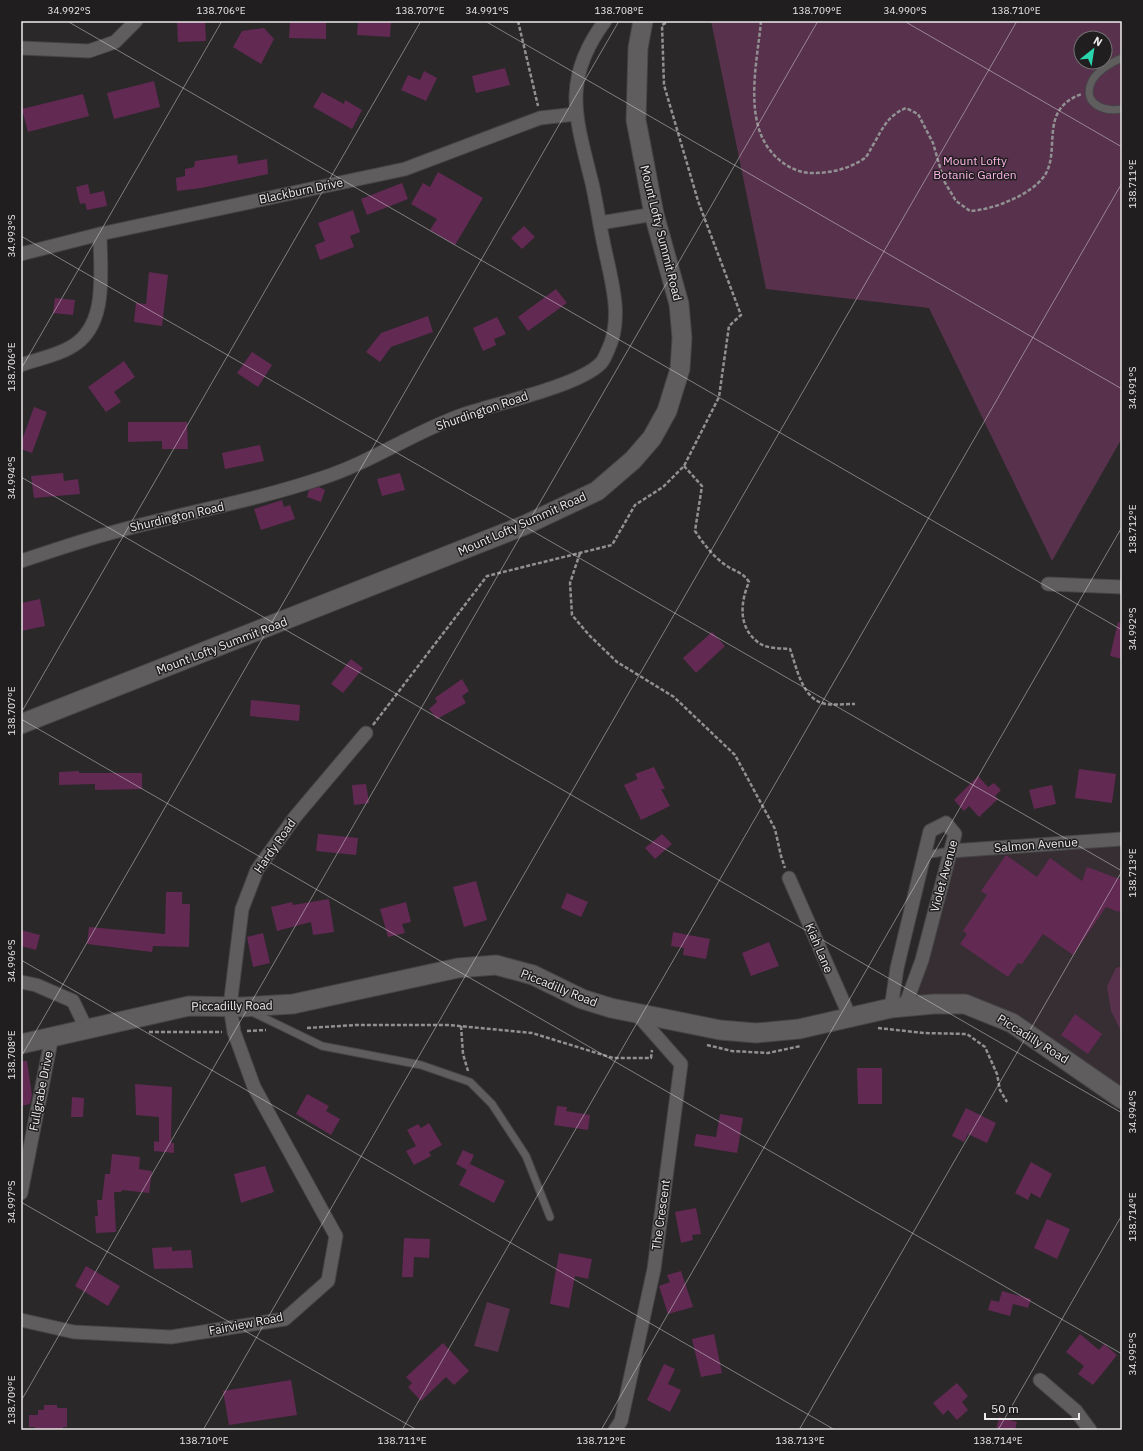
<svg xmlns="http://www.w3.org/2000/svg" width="1143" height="1451" viewBox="0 0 1143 1451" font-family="'IBM Plex Sans',sans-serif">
	<rect width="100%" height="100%" fill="#2a2829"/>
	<!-- built -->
	<polygon fill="#362e33" points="1122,839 1122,1099 997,1016 905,1006 951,851"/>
	<!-- green -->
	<g fill="#58314d" fill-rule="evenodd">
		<path d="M711,21H1122V438L1052,561L929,308L766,289ZM1081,38H1105V62H1081Z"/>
		<polygon points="1122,966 1122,1033 1111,1011 1107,986 1116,968"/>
		<polygon points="487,1302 510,1309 498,1352 474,1346"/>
	</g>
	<!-- building -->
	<g fill="#622953">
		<polygon points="177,21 205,21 206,41 178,42"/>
		<polygon points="290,21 326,21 326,39 289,38"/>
		<polygon points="358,21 391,21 390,37 357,35"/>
		<polygon points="264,28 274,39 261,64 233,47 242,31"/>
		<polygon points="505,68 510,85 476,93 472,76"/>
		<polygon points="424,71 437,78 426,101 401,90 408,75 420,80"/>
		<polygon points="154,81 160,107 114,119 107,93"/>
		<polygon points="322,92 344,104 345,100 362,110 352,129 313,107"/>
		<polygon points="83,94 89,116 28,132 22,109"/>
		<polygon points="237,155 238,164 267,159 268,174 201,188 177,191 176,178 185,176 185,169 194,167 195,161"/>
		<polygon points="438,172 483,198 455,245 430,230 437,219 411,204 423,183 430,187"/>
		<polygon points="402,183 408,199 367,215 361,199"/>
		<polygon points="88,184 90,194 104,191 107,206 87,210 85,203 80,204 76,187"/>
		<polygon points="353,210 360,232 350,236 354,247 320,260 315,245 325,241 318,223"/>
		<polygon points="524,226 535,237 522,249 511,238"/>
		<polygon points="149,272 168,275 162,326 134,322 136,303 146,304"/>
		<polygon points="556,289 567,303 528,331 518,317"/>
		<polygon points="55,298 75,300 73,315 53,313"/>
		<polygon points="428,316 433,332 391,347 380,362 366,352 381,333"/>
		<polygon points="497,317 506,334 494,339 496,345 483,351 473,328"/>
		<polygon points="252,352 272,365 258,387 237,373"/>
		<polygon points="124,361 135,377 114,392 121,402 106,412 88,387"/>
		<polygon points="34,407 47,412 32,453 21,449 21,443"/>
		<polygon points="128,422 187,422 188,449 162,449 162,441 128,442"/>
		<polygon points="260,445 264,461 225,469 222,453"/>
		<polygon points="63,473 64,481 78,479 80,494 34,498 31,476"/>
		<polygon points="400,473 405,490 382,496 377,479"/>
		<polygon points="319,487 325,490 321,502 307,497 309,490"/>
		<polygon points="282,500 284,507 290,505 295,519 261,530 254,509"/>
		<polygon points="40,599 45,626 21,631 21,603"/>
		<polygon points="1118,622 1122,623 1122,659 1110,656"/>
		<polygon points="712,632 725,646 696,673 683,658"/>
		<polygon points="351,659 363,668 343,693 331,684"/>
		<polygon points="462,679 469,691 462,696 466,703 437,719 429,709 437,702 435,698"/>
		<polygon points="251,700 300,705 299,721 250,716"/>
		<polygon points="654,767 665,789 661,789 670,806 641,820 624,785 638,779 635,774"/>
		<polygon points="1079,769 1116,774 1112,803 1075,798"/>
		<polygon points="79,771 79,773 142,773 142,789 95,790 95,784 59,785 59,772"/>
		<polygon points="978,776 988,787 994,783 1001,790 995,796 998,799 979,817 969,806 964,811 954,800"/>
		<polygon points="366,784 369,803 354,805 352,785"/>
		<polygon points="1052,785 1056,804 1034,809 1029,790"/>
		<polygon points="318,834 358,838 356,855 316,851"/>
		<polygon points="662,834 672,844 655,859 645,848"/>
		<polygon points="1006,855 1037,877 1050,858 1082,881 1087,867 1122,880 1122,905 1119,912 1106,907 1073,955 1043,934 1022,964 1018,963 1008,977 960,944 967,934 963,931 987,895 981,891"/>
		<polygon points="476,881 487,920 464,927 453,887"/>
		<polygon points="166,892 182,892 182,904 190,904 189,947 153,946 152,952 87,944 89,927 165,934"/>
		<polygon points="567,893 588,902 581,917 561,908"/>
		<polygon points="329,899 334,932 313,935 311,922 277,931 271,907 292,902 293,905"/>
		<polygon points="406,902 411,922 402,924 405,933 388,937 380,909"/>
		<polygon points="21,930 40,935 36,950 21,946"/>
		<polygon points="673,932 710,939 706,959 683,955 684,948 671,946"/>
		<polygon points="263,933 270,963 253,967 247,937"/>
		<polygon points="769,942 779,966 751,976 742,953"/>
		<polygon points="1075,1014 1102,1034 1088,1054 1061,1035"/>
		<polygon points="21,1061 27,1061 32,1095 30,1104 21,1106"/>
		<polygon points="857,1068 882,1068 882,1104 858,1104"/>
		<polygon points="135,1084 172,1087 171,1143 174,1143 174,1153 154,1151 154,1141 159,1142 159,1117 136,1115"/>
		<polygon points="307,1094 329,1106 326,1111 340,1119 331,1135 296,1114"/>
		<polygon points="72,1097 84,1098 83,1117 71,1117"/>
		<polygon points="557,1106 567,1107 566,1111 590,1115 588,1130 554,1125"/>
		<polygon points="966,1108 996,1123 987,1143 968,1134 964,1142 952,1136"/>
		<polygon points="720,1114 743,1118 737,1153 694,1146 696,1134 716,1137"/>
		<polygon points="429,1123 442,1145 429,1152 431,1156 414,1165 406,1151 416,1146 407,1130 418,1124 421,1128"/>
		<polygon points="463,1150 474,1155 467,1170 456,1164"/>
		<polygon points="112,1154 140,1157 139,1169 152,1171 149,1193 122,1190 121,1192 114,1192 116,1232 96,1233 95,1216 98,1216 97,1200 102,1200 105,1174 110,1174"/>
		<polygon points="1031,1162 1052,1174 1040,1198 1031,1193 1028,1200 1015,1193"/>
		<polygon points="470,1164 505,1181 494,1203 459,1185"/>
		<polygon points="265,1166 274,1192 241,1203 234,1174"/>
		<polygon points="696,1208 701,1234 692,1235 693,1240 681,1243 675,1212"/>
		<polygon points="1047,1219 1070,1229 1057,1259 1034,1248"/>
		<polygon points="404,1238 430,1239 429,1258 414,1257 413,1277 402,1277"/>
		<polygon points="172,1247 172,1251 191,1250 193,1268 154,1269 152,1248"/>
		<polygon points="559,1253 592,1259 588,1279 575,1276 569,1308 550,1304"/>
		<polygon points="86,1266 120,1286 108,1306 75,1286"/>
		<polygon points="681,1271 693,1307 668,1314 659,1286 670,1282 667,1275"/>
		<polygon points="1002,1291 1031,1299 1028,1308 1013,1304 1010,1316 988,1310 991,1300 999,1302"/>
		<polygon points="714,1334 722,1373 701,1377 692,1339"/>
		<polygon points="1080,1334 1099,1350 1104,1344 1117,1355 1093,1385 1078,1374 1084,1366 1066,1352"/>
		<polygon points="443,1343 469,1371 454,1385 446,1377 421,1401 408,1387 412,1383 406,1377"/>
		<polygon points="664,1364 675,1369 668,1384 681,1390 670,1412 647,1400"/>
		<polygon points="291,1380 297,1415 229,1425 223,1391"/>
		<polygon points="957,1383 968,1396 962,1402 968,1410 957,1420 948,1410 943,1415 933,1403"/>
		<polygon points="44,1405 57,1405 57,1408 67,1408 67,1427 63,1427 63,1430 35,1430 35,1427 29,1427 29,1415 38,1415 38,1410 44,1410"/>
		<polygon points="999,1417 1017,1422 1015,1430 996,1430"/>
	</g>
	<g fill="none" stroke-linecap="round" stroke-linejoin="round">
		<!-- lane casing -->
		<g stroke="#464546" stroke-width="9">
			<g id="lane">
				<path d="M1122,58C1112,62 1097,71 1092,81C1081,104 1104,112 1122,109"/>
				<polyline points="924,855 951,851"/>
				<polyline points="252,1012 322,1046 421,1065 470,1082 492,1104 526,1156 550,1217"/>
			</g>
		</g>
		<!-- street casing -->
		<g stroke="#464546" stroke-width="15">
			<g id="street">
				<polyline points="21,48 89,51 115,42 136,21"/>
				<polyline points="600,223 654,214"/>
				<polyline points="21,254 100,234 405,169 540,118 576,114"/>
				<path d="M21,365C37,359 56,356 71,347C109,326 100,271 100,234"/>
				<path d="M21,561C52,551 83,540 114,532C183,513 254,501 322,478C372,462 415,431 465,414C498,403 579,386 601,363C604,360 606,354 608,350C623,319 612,283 605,250C600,228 597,205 592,183C576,118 561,80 605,21"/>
				<polyline points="1048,584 1122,587"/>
				<polyline points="951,851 1122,839"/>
				<polyline points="789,878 850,1017"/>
				<polyline points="21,982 36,985 73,1001 86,1028"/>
				<polyline points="891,1008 897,968 930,831 946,823 955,834 922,960 905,1006"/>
				<polyline points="21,1193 52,1036"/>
				<polyline points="21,1320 74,1332 171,1337 285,1319 328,1281 336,1236 254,1087 234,1032 230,1006 242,909 257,870 295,817 366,733"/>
				<polyline points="1040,1380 1076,1411 1090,1430"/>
				<polyline points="615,1430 621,1421 654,1269 681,1064 636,1013"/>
			</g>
		</g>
		<!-- secondary casing -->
		<g stroke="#464546" stroke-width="21">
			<g id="secondary">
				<polyline points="21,724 525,525 597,491 633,460 652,438 667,411 680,369 682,338 679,304 654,214 636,120 638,48 643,21"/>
				<polyline points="21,1044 189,1006 242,1007 293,1004 458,968 496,965 533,975 582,999 611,1008 720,1030 756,1033 799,1029 891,1008 934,1004 965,1004 1012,1023 1122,1099"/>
			</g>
		</g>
		<!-- path -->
		<g stroke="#929192" stroke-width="2.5" stroke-dasharray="4 2" stroke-linecap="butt">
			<polyline points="518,21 538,106"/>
			<path d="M761,21C757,66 740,131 782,162C791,169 801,173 813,173C831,173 849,169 865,158C868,155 870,150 873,145C883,128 887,116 906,108L918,114L933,143L944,181L956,201L970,211C992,210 1032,195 1045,175C1061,149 1038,109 1082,94"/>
			<path d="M684,466L702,486L695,531C703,543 712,555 724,564C733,571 743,572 749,582C740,603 738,628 759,643C767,649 781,648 790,649C797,668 802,700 826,704C836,705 846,704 855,704"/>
			<polyline points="580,553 570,583 572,615 589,635 617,662 674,697 735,755 775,829 781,856 785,868"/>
			<polyline points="373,725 487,576 612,545 635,505 663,487 684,466 719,397 729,326 741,315 698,201 664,85 662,25 669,21"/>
			<polyline points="461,1026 463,1054 468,1071"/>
			<polyline points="307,1028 355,1025 449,1025 532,1033 613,1058 651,1058 652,1050"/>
			<polyline points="878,1028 924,1033 967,1034 985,1047 997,1074 1000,1090 1007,1102"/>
			<polyline points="247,1031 266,1030"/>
			<polyline points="149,1032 222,1032"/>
			<polyline points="707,1045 732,1051 768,1053 801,1046"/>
		</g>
		<!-- lane -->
		<use href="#lane" stroke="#5f5d5e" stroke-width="7"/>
		<!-- street -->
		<use href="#street" stroke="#5f5d5e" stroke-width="13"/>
		<!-- secondary -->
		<use href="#secondary" stroke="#5f5d5e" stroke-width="19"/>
	</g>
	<!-- ticks -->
	<path fill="none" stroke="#ecebec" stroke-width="1" stroke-opacity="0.45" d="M67,21L1122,630M485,21L1122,389M904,21L1122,147M21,25L23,21M21,236L1122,871M21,369L222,21M21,477L1122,1113M21,713L421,21M21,719L1122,1354M21,960L835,1430M21,1057L619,21M21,1202L417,1430M21,1401L818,21M203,1430L1017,21M402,1430L1122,183M601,1430L1122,527M799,1430L1122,871M998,1430L1122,1215"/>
	<g text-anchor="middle" stroke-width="3" stroke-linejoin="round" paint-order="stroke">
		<!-- park labels -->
		<g font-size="12" fill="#feb6e8" stroke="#201e1f">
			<text x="975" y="165">Mount Lofty<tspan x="975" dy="14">Botanic Garden</tspan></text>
		</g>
		<!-- street labels -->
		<g font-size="12" fill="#ecebec" stroke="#201e1f">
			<text transform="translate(301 191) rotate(-12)" y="4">Blackburn Drive</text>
			<text transform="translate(661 233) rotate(76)" y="4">Mount Lofty Summit Road</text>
			<text transform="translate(482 411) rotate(-19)" y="4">Shurdington Road</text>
			<text transform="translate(177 517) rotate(-13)" y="4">Shurdington Road</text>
			<text transform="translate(522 524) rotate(-24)" y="4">Mount Lofty Summit Road</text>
			<text transform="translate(222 646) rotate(-21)" y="4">Mount Lofty Summit Road</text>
			<text transform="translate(1036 845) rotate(-4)" y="4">Salmon Avenue</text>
			<text transform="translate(275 846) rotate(-55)" y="4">Hardy Road</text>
			<text transform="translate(944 876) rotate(-75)" y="4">Violet Avenue</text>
			<text transform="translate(819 948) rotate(67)" y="4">Kiah Lane</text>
			<text transform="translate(559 988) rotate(22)" y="4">Piccadilly Road</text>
			<text transform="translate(232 1006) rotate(-1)" y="4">Piccadilly Road</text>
			<text transform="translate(1033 1039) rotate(32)" y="4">Piccadilly Road</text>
			<text transform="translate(41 1091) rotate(-79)" y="4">Fullgrabe Drive</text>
			<text transform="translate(661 1215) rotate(-82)" y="4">The Crescent</text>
			<text transform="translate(246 1324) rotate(-11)" y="4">Fairview Road</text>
		</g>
	</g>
	<!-- border -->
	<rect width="1143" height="1451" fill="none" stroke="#201e1f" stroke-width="44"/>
	<!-- north arrow -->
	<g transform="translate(1093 50) rotate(30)"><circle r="19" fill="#201e1f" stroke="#727071"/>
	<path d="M0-3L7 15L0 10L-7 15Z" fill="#28d5ad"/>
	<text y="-6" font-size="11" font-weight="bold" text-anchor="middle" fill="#ecebec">N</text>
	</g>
	<!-- scale -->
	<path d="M985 1413v6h94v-6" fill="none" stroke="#ecebec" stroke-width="2"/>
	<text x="991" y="1413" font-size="12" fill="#ecebec" stroke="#201e1f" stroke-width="3" paint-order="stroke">50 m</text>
	<rect x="22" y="22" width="1099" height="1407" fill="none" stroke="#ecebec" stroke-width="1.5"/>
	<g font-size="10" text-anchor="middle" fill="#ecebec">
		<text x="69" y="14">34.992°S</text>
		<text x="221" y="14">138.706°E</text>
		<text x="420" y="14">138.707°E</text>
		<text x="487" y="14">34.991°S</text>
		<text x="619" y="14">138.708°E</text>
		<text x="817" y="14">138.709°E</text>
		<text x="905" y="14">34.990°S</text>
		<text x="1016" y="14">138.710°E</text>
		<text transform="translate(1132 184) rotate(-90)" y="4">138.711°E</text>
		<text transform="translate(11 236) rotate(-90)" y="4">34.993°S</text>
		<text transform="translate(11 367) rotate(-90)" y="4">138.706°E</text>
		<text transform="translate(1132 388) rotate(-90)" y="4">34.991°S</text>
		<text transform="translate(11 478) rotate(-90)" y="4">34.994°S</text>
		<text transform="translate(1132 529) rotate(-90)" y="4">138.712°E</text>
		<text transform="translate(1132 629) rotate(-90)" y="4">34.992°S</text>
		<text transform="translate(11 711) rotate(-90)" y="4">138.707°E</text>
		<text transform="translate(1132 873) rotate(-90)" y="4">138.713°E</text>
		<text transform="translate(11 961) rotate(-90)" y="4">34.996°S</text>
		<text transform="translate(11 1055) rotate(-90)" y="4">138.708°E</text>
		<text transform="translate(1132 1112) rotate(-90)" y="4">34.994°S</text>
		<text transform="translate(11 1202) rotate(-90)" y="4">34.997°S</text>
		<text transform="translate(1132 1217) rotate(-90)" y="4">138.714°E</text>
		<text transform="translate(1132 1354) rotate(-90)" y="4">34.995°S</text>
		<text transform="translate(11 1400) rotate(-90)" y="4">138.709°E</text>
		<text x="204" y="1444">138.710°E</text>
		<text x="402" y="1444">138.711°E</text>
		<text x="601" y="1444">138.712°E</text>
		<text x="800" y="1444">138.713°E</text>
		<text x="998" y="1444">138.714°E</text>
	</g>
</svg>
